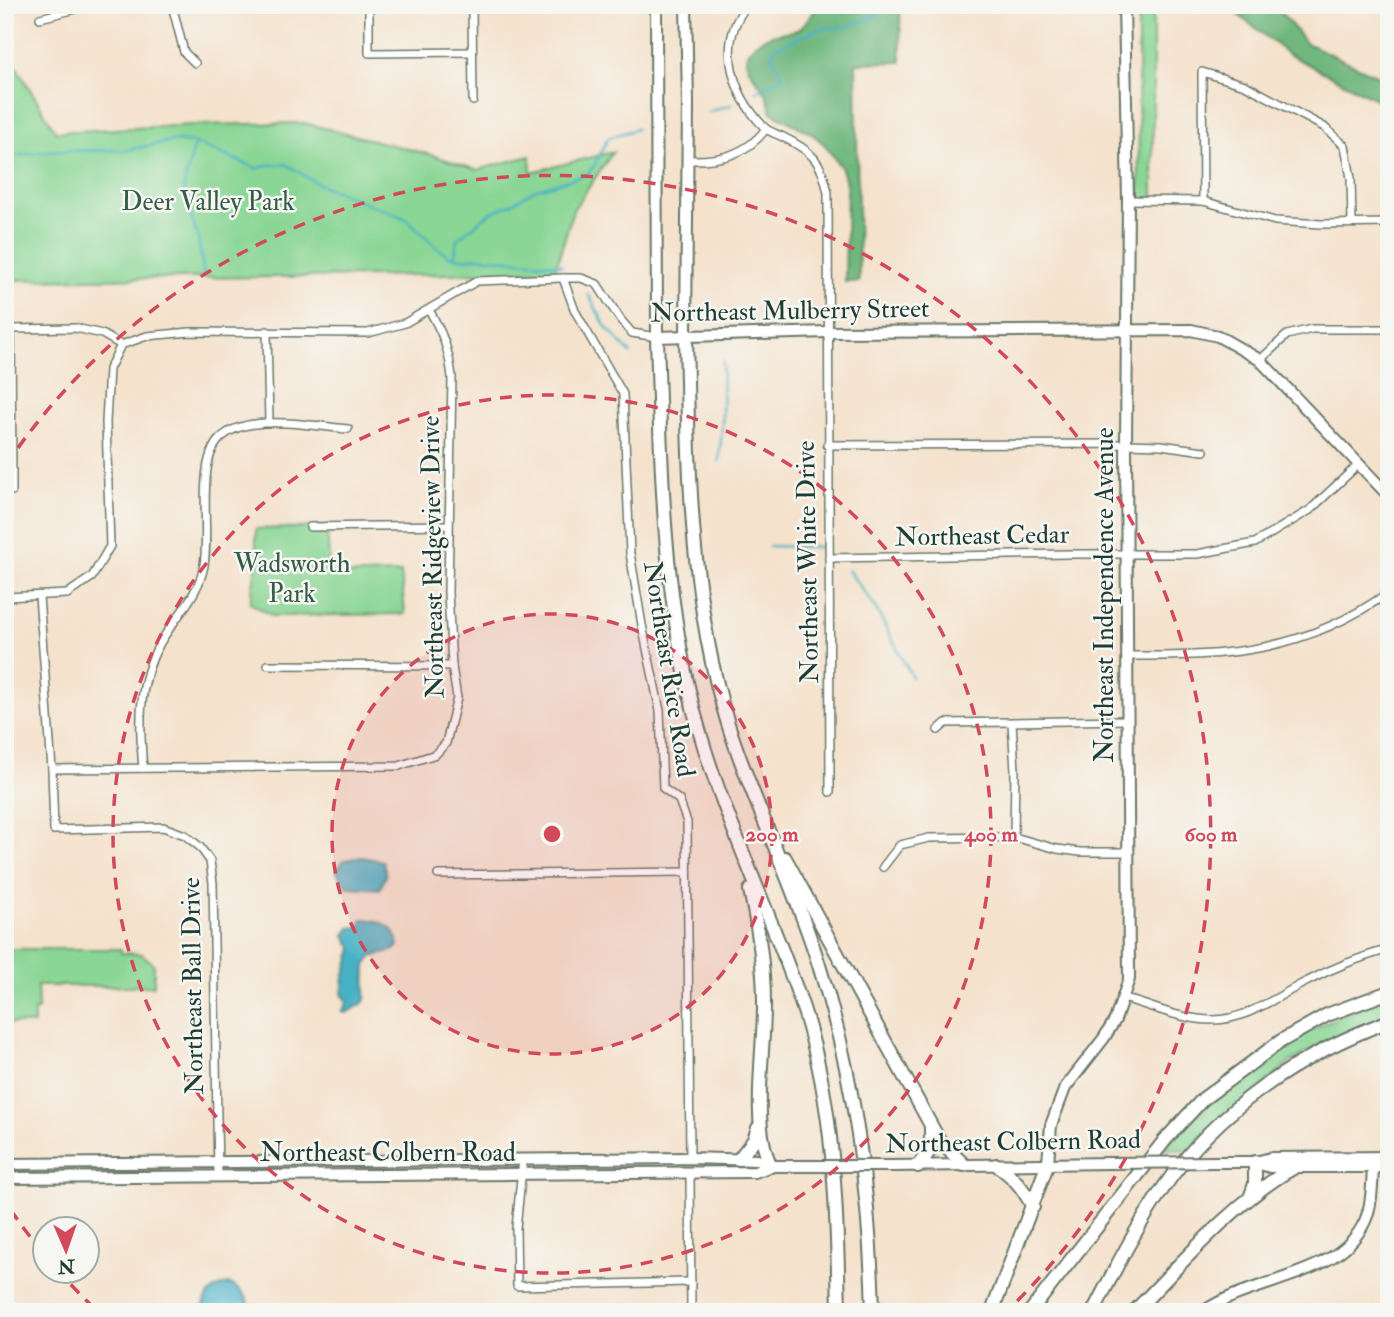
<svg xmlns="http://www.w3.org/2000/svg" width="1394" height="1317" viewBox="0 0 1394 1317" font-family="'IM FELL Double Pica',serif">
	<rect width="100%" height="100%" fill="#f6f6f2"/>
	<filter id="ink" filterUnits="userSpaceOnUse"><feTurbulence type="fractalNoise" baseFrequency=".0143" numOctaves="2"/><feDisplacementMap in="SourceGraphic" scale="14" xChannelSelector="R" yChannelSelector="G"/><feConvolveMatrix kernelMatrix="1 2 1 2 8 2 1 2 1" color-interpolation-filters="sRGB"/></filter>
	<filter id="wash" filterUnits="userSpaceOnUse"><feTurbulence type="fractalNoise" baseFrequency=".00686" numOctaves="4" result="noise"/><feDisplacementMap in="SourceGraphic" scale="28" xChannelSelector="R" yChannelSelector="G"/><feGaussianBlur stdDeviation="1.57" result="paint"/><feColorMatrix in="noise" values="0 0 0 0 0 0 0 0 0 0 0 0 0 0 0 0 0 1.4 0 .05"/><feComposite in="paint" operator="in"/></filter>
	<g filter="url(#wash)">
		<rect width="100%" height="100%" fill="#f4e2cc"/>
		<!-- green -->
		<g fill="#8ad694" stroke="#548a64" stroke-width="2">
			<polygon points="1138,5 1188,5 1189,9 1153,8 1153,201 1139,198"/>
			<polygon points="5,48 56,132 193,125 304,123 432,155 477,170 530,156 531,172 613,152 573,210 555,271 377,276 5,280"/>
			<polygon points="327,527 330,575 401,573 405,614 273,616 250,603 256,567 256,529"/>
			<polygon points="5,949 121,949 121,953 142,954 154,965 154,986 37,986 38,1010 34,1010 34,1024 5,1023"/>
			<path d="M1389,996V1016L1323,1043L1289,1063L1188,1150L1163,1149C1231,1076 1294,1030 1389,996Z"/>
		</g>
		<!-- forest -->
		<g fill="#6fb77e" stroke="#477a59" stroke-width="2">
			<path d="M819,5H900L901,62L856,63L859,282H845L847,186L842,169L825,145L811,133L772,113C769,106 769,98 765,92C749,68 731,55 767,37C777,32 789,33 800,29Z"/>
			<polygon points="1188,5 1275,5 1306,43 1389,81 1389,106 1288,54 1232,10 1189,9"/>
		</g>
		<!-- water -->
		<g fill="#46b1c4" stroke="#32777c" stroke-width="2">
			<polygon points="362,857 383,861 386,876 380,889 348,887 336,872 344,860"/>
			<path d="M362,919C379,919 398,926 398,946L394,950L371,957L366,966L365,1000L362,1004L346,1013L342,1012L348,1002L342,994L344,977L353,949L345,935L350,928L360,927Z"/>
			<path d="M228,1284C242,1289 248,1297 252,1312H202C204,1297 213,1287 228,1284Z"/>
		</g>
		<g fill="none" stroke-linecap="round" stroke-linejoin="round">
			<!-- stream -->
			<g stroke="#46b1c4" stroke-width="2.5">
				<polyline points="756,91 783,77 772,57 774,48 818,29 851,26 876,15 878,5"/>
				<polyline points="708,112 731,105"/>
				<polyline points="195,143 184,185 185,199 198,237 204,278"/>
				<polyline points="5,155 15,156 48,151 128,150 172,141 195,143 258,169 267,165 286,164 318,184 407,219 435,246 449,256 466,259 478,257 562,265"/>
				<polyline points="455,257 457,239 490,213 513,203 534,190 588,174 596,163 608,138 636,129"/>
				<polyline points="588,294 606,327 631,354"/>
				<polyline points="719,461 722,428 723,361"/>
				<polyline points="769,546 820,547"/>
				<polyline points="848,570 875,607 912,677"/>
			</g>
		</g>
	</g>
	<g filter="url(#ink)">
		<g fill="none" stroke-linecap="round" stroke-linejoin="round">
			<!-- street casing -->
			<g stroke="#6a7769" stroke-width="10">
				<g id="street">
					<polyline points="172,5 184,52 195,63"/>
					<polyline points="369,5 369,53 472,52"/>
					<polyline points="472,5 473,101"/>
					<path d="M747,5C716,44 732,94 764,127C769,132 777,134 783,137C812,151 822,161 828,193L830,792"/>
					<polyline points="1384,5 1389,8"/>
					<polyline points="40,18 92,5"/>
					<path d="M688,160C720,161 746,155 766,129"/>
					<polyline points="1128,200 1203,201 1275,221 1321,224 1389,223"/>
					<polyline points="1203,201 1202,72 1245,85 1324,127 1345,146 1351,178 1352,223"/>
					<polyline points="563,278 575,311 623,394 630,553 642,625 660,711 663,788 679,800 687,822 690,1158"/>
					<polyline points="267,331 269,423"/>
					<polyline points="1260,360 1287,335 1312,329 1389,329"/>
					<polyline points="827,445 1126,444 1161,445 1204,451"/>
					<polyline points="12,491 11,329 76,328 102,334 121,345"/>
					<polyline points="310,527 448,525"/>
					<polyline points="829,558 1068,554 1197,554 1255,543 1310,510 1359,464"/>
					<polyline points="39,596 52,769 54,830 163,827 185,835 200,847 210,861 213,883 218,1176"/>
					<polyline points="5,597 67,594 92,577 110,546 106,422 109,369 121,345 147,336 190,332 368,333 405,323 477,281 563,278 581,278 597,284 620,319 632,333 657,337"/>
					<path d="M1128,656C1227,657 1306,652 1389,592"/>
					<polyline points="268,665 452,666"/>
					<polyline points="1012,723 1015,770 1014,837"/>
					<polyline points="938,730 946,723 1127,720"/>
					<path d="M143,768C139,725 138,681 160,643C174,619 197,597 203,570C212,534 193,459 223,436C250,413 315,426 348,429"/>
					<path d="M52,769L399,766L436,754L446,743L457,698L452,666L448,592L452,377C449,351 443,333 429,310"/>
					<polyline points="883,867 900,845 929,838 1014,837 1057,849 1080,852 1130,852"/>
					<polyline points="438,875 687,872"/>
					<path d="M1124,998C1153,1007 1182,1020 1213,1020C1248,1020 1278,995 1308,981C1334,967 1361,957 1389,949"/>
					<polyline points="523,1159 516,1228 517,1286 691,1282"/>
					<polyline points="690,1173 691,1312"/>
				</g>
			</g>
			<!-- secondary casing -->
			<g stroke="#6a7769" stroke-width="14">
				<g id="secondary">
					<polyline points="657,337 827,332 1191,330 1218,336 1260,360 1389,496"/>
					<polyline points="1219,1162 1255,1162 1271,1158 1389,1157"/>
					<polyline points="1255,1162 1270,1167 1389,1167"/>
					<polyline points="1048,1163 1051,1125 1065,1088 1104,1038 1115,1020 1129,979 1126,444 1128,200 1124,5"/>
					<polyline points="5,1164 690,1158 757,1160 771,1166"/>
					<polyline points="892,1166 1110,1163"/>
					<polyline points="5,1178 755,1172 771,1166 802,1166"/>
					<path d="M1203,1312C1250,1278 1339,1279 1365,1221C1372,1205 1372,1185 1373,1168"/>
				</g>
			</g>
			<!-- primary casing -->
			<g stroke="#6a7769" stroke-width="14">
				<g id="primary">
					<polyline points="656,5 657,337"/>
					<polyline points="686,5 688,103 686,336"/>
				</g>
			</g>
			<!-- highway casing -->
			<g stroke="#6a7769" stroke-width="16">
				<g id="highway">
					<path d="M686,336C689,466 689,598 728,724C754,805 793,882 818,962C855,1076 870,1193 873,1312"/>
					<path d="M657,337C661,458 662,577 690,695C715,803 768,903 803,1008C835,1106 837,1210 839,1312"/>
					<polyline points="785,858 939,1140 964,1165"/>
					<path d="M750,890C758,927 764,964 764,1002C765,1049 750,1125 771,1166"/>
					<polyline points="739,1159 754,1140 758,1128"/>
					<path d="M997,1165C1014,1177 1023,1188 1033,1207"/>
					<polyline points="918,1166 931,1149 931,1128"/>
					<polyline points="1250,1198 1255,1184 1255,1162"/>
					<polyline points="992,1312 1048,1163"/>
					<polyline points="1030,1312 1165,1140 1203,1099 1281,1041 1327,1015 1389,992"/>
					<path d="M1093,1312C1115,1269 1137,1226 1164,1187C1218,1108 1301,1054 1389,1021"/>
					<path d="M1134,1312C1180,1265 1236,1200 1293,1168"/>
				</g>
			</g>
			<!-- street -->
			<use href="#street" stroke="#fff" stroke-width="7"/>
			<!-- secondary -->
			<use href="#secondary" stroke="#fff" stroke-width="10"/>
			<!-- primary -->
			<use href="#primary" stroke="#fff" stroke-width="10"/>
			<!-- highway -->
			<use href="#highway" stroke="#fff" stroke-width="12"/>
			<!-- secondary-bridge casing -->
			<g stroke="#6a7769" stroke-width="14" stroke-linecap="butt">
				<g id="secondary-bridge">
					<polyline points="1110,1163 1219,1162"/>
					<polyline points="802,1166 892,1166"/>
				</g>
			</g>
			<!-- secondary-bridge -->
			<use href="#secondary-bridge" stroke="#fff" stroke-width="10"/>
		</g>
	</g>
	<!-- distance rings -->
	<circle cx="552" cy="834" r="220" fill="#d1495b" fill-opacity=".12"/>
	<g fill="none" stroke="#d1495b" stroke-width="3.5" stroke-dasharray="12 9">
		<circle cx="552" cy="834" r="220"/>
		<circle cx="552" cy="834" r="439"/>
		<path d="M94 1308A659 659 0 0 1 62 1275M43 1253A659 659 0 0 1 6 1203M6 465A659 659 0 1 1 1010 1308"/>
	</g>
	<g text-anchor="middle" stroke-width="5" stroke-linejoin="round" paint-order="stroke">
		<!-- park labels -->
		<g font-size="26" fill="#345c47" stroke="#f6f6f2">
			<text x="208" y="210">Deer Valley Park</text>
			<text x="292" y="572">Wadsworth<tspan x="292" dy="30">Park</tspan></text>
		</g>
		<!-- street labels -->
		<g font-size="26" fill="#1f3d34" stroke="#f6f6f2">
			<text transform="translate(790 310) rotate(-1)" y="9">Northeast Mulberry Street</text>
			<text transform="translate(982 535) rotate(-1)" y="9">Northeast Cedar</text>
			<text transform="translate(432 557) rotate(-91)" y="9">Northeast Ridgeview Drive</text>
			<text transform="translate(807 562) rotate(-91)" y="9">Northeast White Drive</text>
			<text transform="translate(1104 595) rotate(-90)" y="9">Northeast Independence Avenue</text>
			<text transform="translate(670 669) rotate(81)" y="9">Northeast Rice Road</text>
			<text transform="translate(192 986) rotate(-91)" y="9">Northeast Ball Drive</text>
			<text transform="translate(1013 1141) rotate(-1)" y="9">Northeast Colbern Road</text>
			<text x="388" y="1161">Northeast Colbern Road</text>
		</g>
	</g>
	<circle cx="552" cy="834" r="10" fill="#d1495b" stroke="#f6f6f2" stroke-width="3.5"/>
	<g font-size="21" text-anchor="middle" font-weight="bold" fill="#d1495b" stroke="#f6f6f2" stroke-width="5" stroke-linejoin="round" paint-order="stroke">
		<text x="772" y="841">200 m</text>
		<text x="991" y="841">400 m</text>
		<text x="1211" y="841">600 m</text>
	</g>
	<!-- margin -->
	<rect width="1394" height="1317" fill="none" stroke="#f6f6f2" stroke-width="28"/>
	<!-- north arrow -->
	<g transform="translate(66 1250) rotate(178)"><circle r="33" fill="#f6f6f2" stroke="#a0aca6" stroke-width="2"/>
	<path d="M0-5L12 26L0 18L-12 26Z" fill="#d1495b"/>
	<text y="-10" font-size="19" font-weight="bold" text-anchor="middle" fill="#1f3d34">N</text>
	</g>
</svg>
